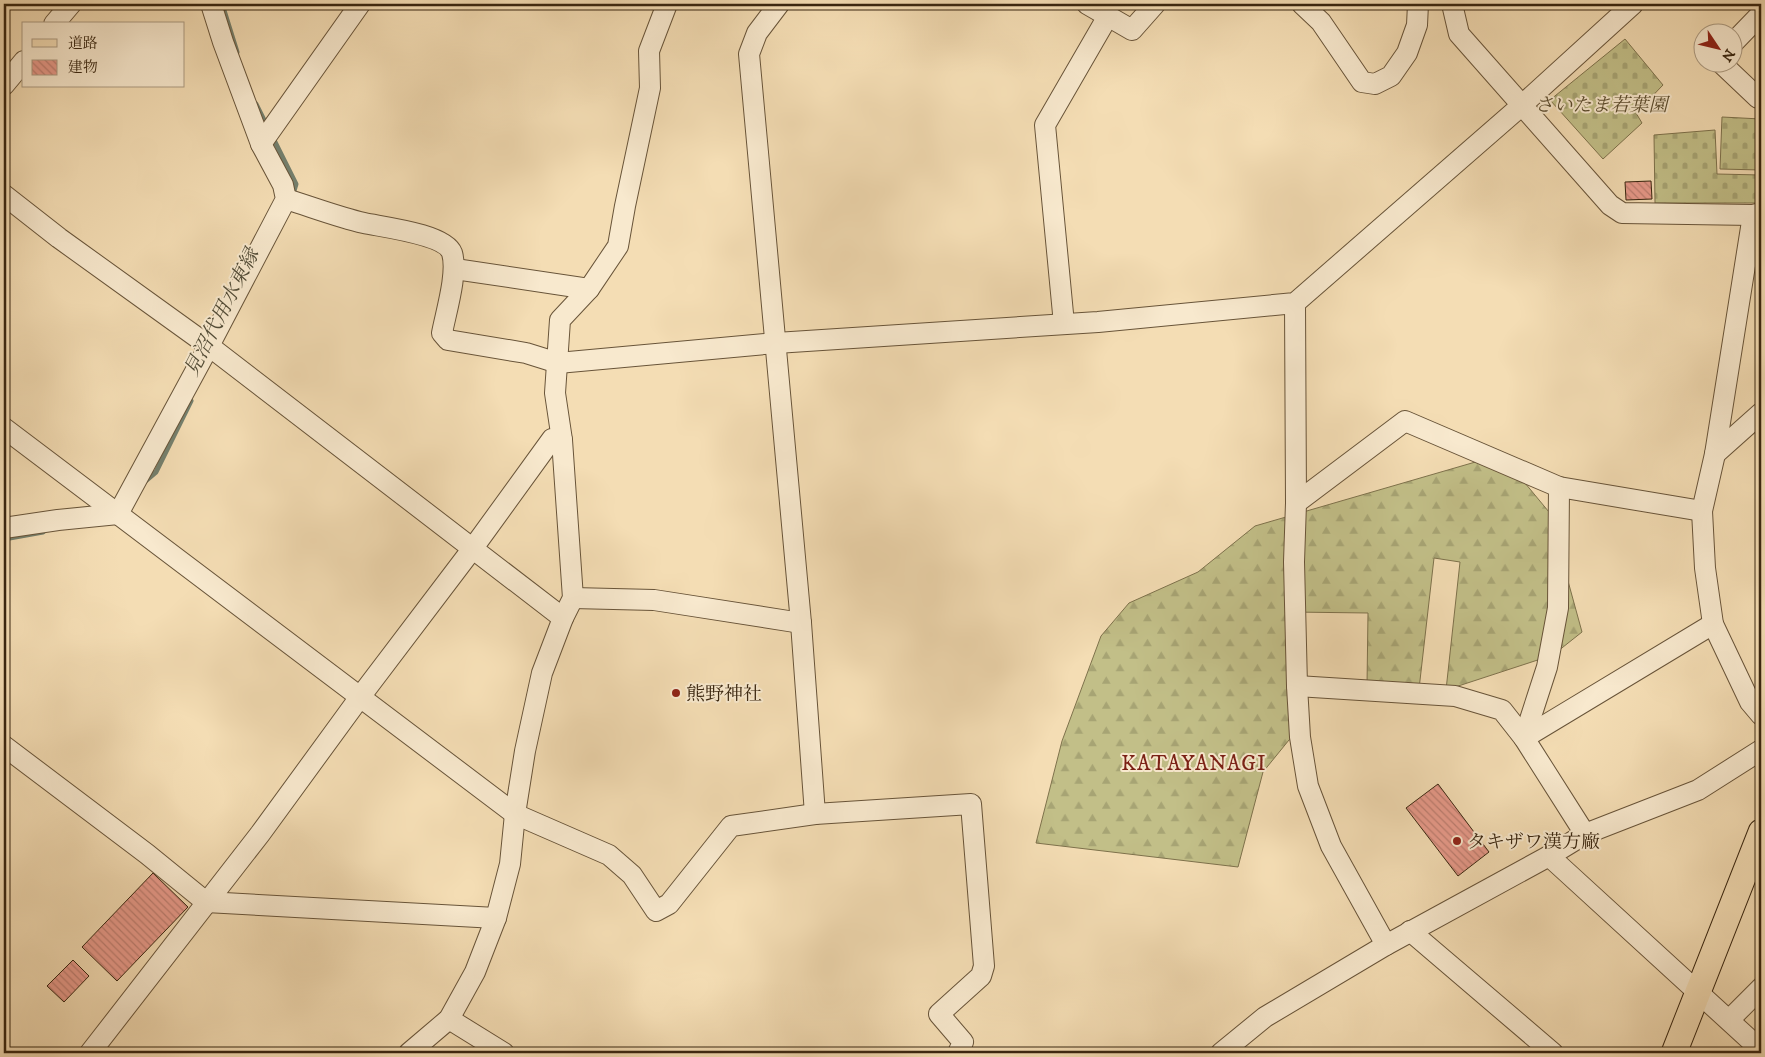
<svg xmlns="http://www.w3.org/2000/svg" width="1765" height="1057" viewBox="0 0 1765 1057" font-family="'IM FELL DW Pica','Noto Serif JP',serif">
	<defs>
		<pattern id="forest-firs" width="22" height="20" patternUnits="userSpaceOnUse" patternTransform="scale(1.25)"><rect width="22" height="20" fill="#c2bf88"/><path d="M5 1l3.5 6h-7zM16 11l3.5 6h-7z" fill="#a7a474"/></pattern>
		<pattern id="cemetery-stones" width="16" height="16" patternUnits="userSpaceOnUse" patternTransform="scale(1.25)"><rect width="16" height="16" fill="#c2bf88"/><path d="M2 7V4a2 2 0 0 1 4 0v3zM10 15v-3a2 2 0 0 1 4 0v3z" fill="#a7a474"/></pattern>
		<pattern id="building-back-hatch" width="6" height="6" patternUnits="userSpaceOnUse" patternTransform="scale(1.25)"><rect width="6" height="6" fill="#e89a8b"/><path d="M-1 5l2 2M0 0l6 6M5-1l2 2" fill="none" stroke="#bd7d70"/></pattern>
	</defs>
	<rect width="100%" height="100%" fill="#f4ddb4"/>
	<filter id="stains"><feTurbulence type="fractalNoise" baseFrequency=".004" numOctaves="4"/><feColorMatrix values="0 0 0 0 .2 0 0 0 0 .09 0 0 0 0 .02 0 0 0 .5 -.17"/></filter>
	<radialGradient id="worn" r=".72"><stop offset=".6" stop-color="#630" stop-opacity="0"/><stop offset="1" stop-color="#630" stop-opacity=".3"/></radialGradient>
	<!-- forest -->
	<polygon fill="url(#forest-firs)" stroke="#7e724c" points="1496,456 1520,477 1549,512 1582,632 1553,655 1446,690 1460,562 1434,558 1419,689 1367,685 1368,613 1292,612 1297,735 1289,740 1263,772 1238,867 1036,843 1062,741 1101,636 1129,603 1198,572 1255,526"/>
	<!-- cemetery -->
	<g fill="url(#cemetery-stones)" stroke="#7e724c">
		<polygon points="1625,39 1663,85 1636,113 1642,123 1603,159 1550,100"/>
		<polygon points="1722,117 1761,119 1761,170 1720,169"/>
		<polygon points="1715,130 1717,174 1761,175 1761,203 1655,203 1654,135"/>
	</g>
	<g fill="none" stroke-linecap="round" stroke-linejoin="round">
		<!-- stream -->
		<g stroke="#74806e" stroke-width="5">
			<polyline points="222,4 237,52"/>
			<polyline points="256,104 267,126"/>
			<polyline points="272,136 296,184 293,194"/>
			<polyline points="143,483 156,472 191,401"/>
			<polyline points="4,539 43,532"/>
		</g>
	</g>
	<!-- building -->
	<g fill="url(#building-back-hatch)" stroke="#392610">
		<polygon points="1651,181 1652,199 1626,200 1625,182"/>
		<polygon points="1438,784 1489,852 1458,876 1406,808"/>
		<polygon points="153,873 188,907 117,981 82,947"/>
		<polygon points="73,960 89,976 64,1002 47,986"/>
	</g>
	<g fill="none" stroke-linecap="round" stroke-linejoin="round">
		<!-- minor casing -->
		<g stroke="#685439" stroke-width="22">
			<g id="minor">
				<polyline points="779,4 757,33 749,54 801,623 815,814"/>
				<polyline points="1087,4 1132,30 1155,4"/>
				<polyline points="1302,4 1321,22 1362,82 1375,84 1391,76 1407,53 1417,25 1418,4"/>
				<polyline points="1452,4 1459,34 1610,205 1622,213 1753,215 1761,213"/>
				<polyline points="54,24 71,4"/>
				<polyline points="1732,44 1761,14"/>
				<polyline points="1720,62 1758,98 1761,95"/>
				<polyline points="4,85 24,61"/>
				<polyline points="261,144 360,4"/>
				<polyline points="4,195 59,238 209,346 563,618"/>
				<path d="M286,199C312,207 338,217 364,223C382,227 445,234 452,253C458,273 446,312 442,333L448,340L526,353L558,363L776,343L1098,322L1295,303L1521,106L1633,4"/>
				<polyline points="1753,215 1715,454 1702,511 1705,568 1713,624 1750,702 1761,715"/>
				<polyline points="455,269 589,289"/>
				<polyline points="1295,303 1296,503 1294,562 1297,686 1300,737 1308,786 1331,846 1386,945"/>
				<polyline points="1064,324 1045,125 1108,16"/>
				<polyline points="4,428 515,814 609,855 632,875 656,911 669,904 731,826 815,814 971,804 984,966 981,976 939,1014 963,1042 958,1053"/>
				<polyline points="1715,454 1761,413"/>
				<polyline points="1559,487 1558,608 1547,667 1524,738 1585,834"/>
				<polyline points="1296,503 1405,421 1559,487 1702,511"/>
				<polyline points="4,528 58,520 118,514 209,346 286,199 283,185 261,144 223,42 211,4"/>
				<polyline points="573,598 654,600 801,623"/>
				<polyline points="1297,686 1455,696 1502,710 1524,738 1713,624"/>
				<polyline points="4,746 147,854 206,902 496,918"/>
				<polyline points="1549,856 1761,1050"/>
				<polyline points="1410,931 1553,1053"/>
				<polyline points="449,1019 504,1053"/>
				<polyline points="1729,1020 1761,988"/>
				<polyline points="90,1053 260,834 360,697 473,548 552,439 562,440"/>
				<polyline points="409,1053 449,1019 475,972 496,918 510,864 515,814 525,751 542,673 563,618 573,598 562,440 555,393 560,320 589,289 618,246 625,206 650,88 649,51 667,4"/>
				<polyline points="1221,1053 1265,1017 1386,945 1549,856 1585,834 1698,790 1761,750"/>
			</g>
		</g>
		<!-- major casing -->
		<g stroke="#392610" stroke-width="27">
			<polyline id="major" points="1674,1053 1761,832"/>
		</g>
		<!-- minor -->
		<use href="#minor" stroke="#f8e9ce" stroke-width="20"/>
		<!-- major -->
		<use href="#major" stroke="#f4ddb4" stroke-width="25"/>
	</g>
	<!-- markers -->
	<g fill="#8f2418" stroke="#f8e9ce" stroke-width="2">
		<circle cx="676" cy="693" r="5"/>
		<circle cx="1457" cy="841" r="5"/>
	</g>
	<g text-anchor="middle" stroke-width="4" stroke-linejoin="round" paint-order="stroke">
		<!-- park labels -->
		<g font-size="19" font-style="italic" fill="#5b4c2e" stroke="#f8e9ce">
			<text x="1601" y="111">さいたま若葉園</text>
		</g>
		<!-- poi labels -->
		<g font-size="19" fill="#392610" stroke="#f8e9ce" text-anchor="start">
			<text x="686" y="700">熊野神社</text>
			<text x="1467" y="848">タキザワ漢方廠</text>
		</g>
		<!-- water labels -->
		<g font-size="20" font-style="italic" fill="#524c37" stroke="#f8e9ce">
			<text transform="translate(221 312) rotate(-63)" y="7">見沼代用水東縁</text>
		</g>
		<!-- quarter labels -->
		<g font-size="21" letter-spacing="1" fill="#7a1f14" stroke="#f8e9ce">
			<text x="1194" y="770">KATAYANAGI</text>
		</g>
	</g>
	<!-- margin -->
	<rect width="1765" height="1057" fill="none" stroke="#f4ddb4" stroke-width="20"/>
	<rect x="5" y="5" width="1755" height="1047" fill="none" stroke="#392610" stroke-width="2.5"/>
	<rect x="10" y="10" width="1745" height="1037" fill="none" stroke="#392610"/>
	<!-- legend -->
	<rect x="22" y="22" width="162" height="65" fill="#f8e9ce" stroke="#ac9b82"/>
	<rect x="32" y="39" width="25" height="8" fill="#f4ddb4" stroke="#ac9b82"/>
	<text x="68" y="48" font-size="15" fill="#392610">道路</text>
	<rect x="32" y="60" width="25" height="15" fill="url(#building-back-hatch)" stroke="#ac9b82"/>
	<text x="68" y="72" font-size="15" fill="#392610">建物</text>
	<!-- north arrow -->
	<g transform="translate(1718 48) rotate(125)"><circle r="24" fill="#f8e9ce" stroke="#ac9b82"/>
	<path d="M0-4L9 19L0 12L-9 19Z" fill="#8f2418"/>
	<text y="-8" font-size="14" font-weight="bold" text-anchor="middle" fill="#392610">N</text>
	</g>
	<rect width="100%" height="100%" filter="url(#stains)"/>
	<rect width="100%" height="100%" fill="url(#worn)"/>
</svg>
